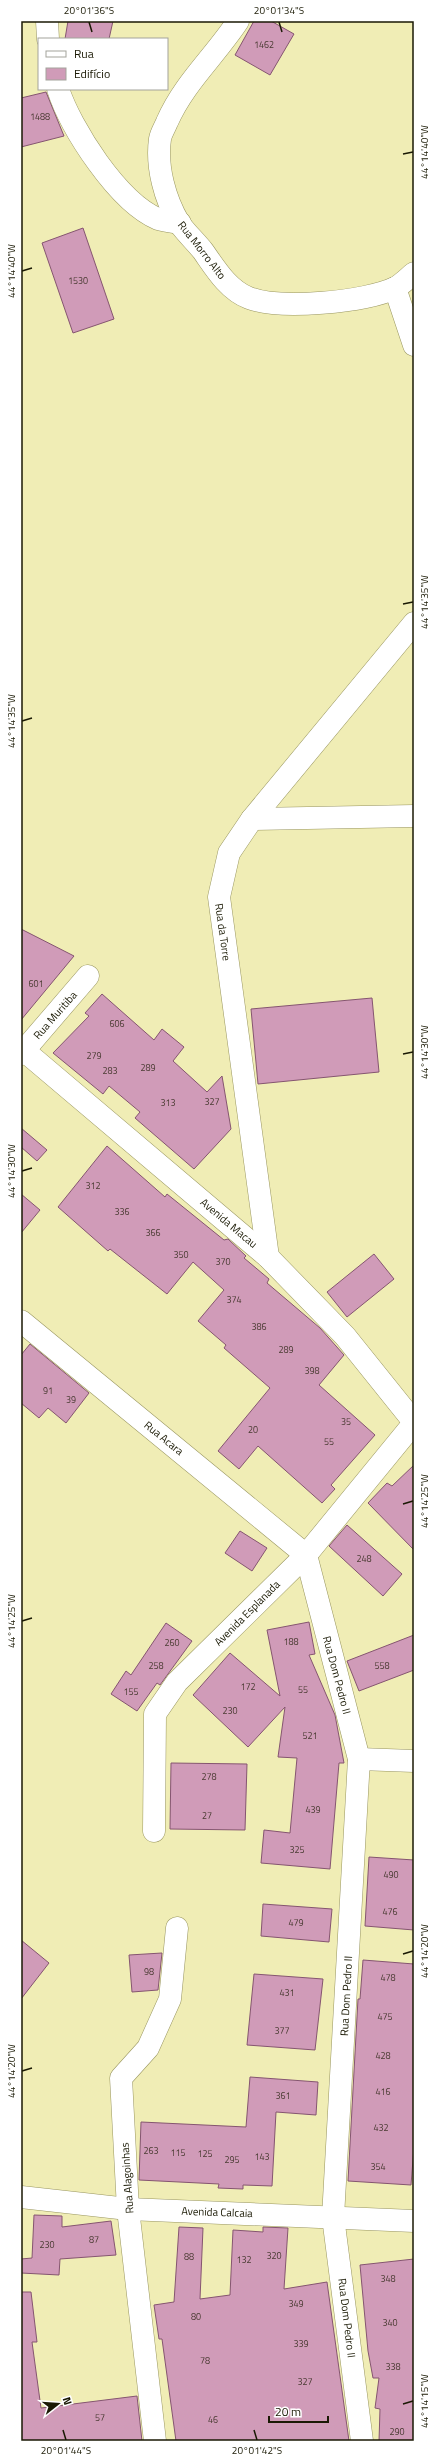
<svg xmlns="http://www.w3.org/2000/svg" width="435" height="2462" viewBox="0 0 435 2462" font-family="'Titillium Web',sans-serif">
	<rect width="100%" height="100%" fill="#f0edb5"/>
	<!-- building -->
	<g fill="#d09bb8" stroke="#855570">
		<polygon points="68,21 113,21 109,39 65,39"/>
		<polygon points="254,21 271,21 294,34 270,75 235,55"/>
		<polygon points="46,92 64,136 21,147 21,98"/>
		<polygon points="83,228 114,319 73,333 42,243"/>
		<polygon points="21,929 74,956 21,1020"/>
		<polygon points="102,994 154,1040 162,1029 184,1047 173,1061 207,1092 222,1076 231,1129 194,1169 135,1118 140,1112 109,1086 103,1094 53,1053 89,1016 85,1013"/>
		<polygon points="372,998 379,1072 258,1084 251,1009"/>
		<polygon points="21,1128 47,1150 37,1161 21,1147"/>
		<polygon points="107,1146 165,1197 167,1194 224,1240 228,1239 246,1256 244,1258 269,1279 267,1283 320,1328 344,1355 319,1385 375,1435 331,1485 335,1489 322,1503 258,1446 239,1469 218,1451 270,1388 224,1348 226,1345 198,1321 224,1290 193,1262 167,1294 110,1249 108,1251 58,1207"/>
		<polygon points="21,1194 40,1210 21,1233"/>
		<polygon points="374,1254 394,1279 347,1317 327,1292"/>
		<polygon points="30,1344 89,1393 66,1423 48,1408 39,1418 21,1403 21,1355"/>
		<polygon points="414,1465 414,1550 368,1503 387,1483 392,1486"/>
		<polygon points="347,1525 402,1574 383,1596 329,1546"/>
		<polygon points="240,1531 267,1548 252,1571 225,1553"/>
		<polygon points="309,1622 315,1654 309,1655 335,1715 344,1763 339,1763 330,1869 261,1863 264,1830 290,1833 297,1758 278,1757 285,1707 248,1747 193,1695 230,1653 280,1696 267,1630"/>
		<polygon points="166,1623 192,1641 160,1685 157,1683 137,1711 111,1694 126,1671 131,1675"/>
		<polygon points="414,1635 414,1670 359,1691 347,1661"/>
		<polygon points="171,1763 247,1764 245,1830 170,1829"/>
		<polygon points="369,1857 414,1860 414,1930 365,1926"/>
		<polygon points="263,1904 332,1909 329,1942 261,1936"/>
		<polygon points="21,1940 49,1963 21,1999"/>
		<polygon points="162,1953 158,1990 132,1992 129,1955"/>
		<polygon points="363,1960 414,1964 414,2147 411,2185 348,2181 358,1999 360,1999"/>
		<polygon points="254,1974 323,1979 315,2050 247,2045"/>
		<polygon points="250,2077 318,2082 316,2115 276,2112 272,2186 243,2185 243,2189 218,2188 219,2184 139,2180 141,2122 246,2127"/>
		<polygon points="34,2215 62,2216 62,2227 111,2221 116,2255 60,2259 59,2275 21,2273 21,2259 32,2258"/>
		<polygon points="179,2227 203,2228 200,2299 230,2295 233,2230 263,2232 263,2227 288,2228 284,2289 327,2282 349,2441 176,2441 162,2339 159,2339 154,2305 174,2302"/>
		<polygon points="414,2259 414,2441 379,2441 380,2409 375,2408 379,2378 373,2378 368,2351 360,2265"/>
		<polygon points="21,2292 31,2292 37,2342 32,2342 41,2408 137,2396 142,2441 21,2441"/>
	</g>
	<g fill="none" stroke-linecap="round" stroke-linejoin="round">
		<!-- minor casing -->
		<g stroke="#999660" stroke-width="23">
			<g id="minor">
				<polyline points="47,21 48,39"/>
				<path d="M238,21C215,56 184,83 167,122C165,127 161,133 160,139C156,167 165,199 179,223C186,233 195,241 203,251C215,268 228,290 249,298C280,310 365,302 395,288C401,285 408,278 414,273"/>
				<path d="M58,89C71,129 118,202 158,219C165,221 173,222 180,223"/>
				<polyline points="395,288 414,345"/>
				<polyline points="252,819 414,816"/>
				<polyline points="21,1048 268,1257 345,1336 414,1422"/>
				<polyline points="21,1054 88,976"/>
				<polyline points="268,1257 219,897 229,853 252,819 414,623"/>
				<polyline points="21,1321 306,1555 359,1759 333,2217 362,2441"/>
				<polyline points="359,1759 414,1761"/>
				<polyline points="154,1831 155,1714 177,1682 306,1555 414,1423"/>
				<polyline points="21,2197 128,2209 414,2221"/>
				<polyline points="155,2441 128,2209 121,2078 148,2048 170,1999 177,1928"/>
			</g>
		</g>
		<!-- minor -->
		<use href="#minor" stroke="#fff" stroke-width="22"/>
	</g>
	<!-- ticks -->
	<path fill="none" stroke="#1a1904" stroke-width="1.5" d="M89,22L92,32M279,22L282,32M403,154L413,152M22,271L32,268M403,604L413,602M22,721L32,718M403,1054L413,1052M22,1171L32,1168M403,1504L413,1501M22,1621L32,1618M403,1954L413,1951M22,2071L32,2068M403,2404L413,2401M63,2430L66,2440M254,2430L257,2440"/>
	<g text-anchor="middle" stroke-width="3" stroke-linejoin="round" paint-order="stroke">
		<!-- number labels -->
		<g font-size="9" fill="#483a31">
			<text x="264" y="48">1462</text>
			<text x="40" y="120">1488</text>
			<text x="78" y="284">1530</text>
			<text x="36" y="987">601</text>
			<text x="117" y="1027">606</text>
			<text x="94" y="1059">279</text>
			<text x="148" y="1071">289</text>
			<text x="110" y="1074">283</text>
			<text x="212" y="1105">327</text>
			<text x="168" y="1106">313</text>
			<text x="93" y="1189">312</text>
			<text x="122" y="1215">336</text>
			<text x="153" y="1236">366</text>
			<text x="181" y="1258">350</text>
			<text x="223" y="1265">370</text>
			<text x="234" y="1303">374</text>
			<text x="259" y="1330">386</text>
			<text x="286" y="1353">289</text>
			<text x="312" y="1374">398</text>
			<text x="48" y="1394">91</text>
			<text x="71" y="1403">39</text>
			<text x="346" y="1425">35</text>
			<text x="253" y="1433">20</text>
			<text x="329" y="1445">55</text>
			<text x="364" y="1562">248</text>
			<text x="291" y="1645">188</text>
			<text x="172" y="1646">260</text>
			<text x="156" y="1669">258</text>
			<text x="382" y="1669">558</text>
			<text x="248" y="1690">172</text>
			<text x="303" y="1693">55</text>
			<text x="131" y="1695">155</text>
			<text x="230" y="1714">230</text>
			<text x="310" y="1739">521</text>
			<text x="209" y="1780">278</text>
			<text x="313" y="1813">439</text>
			<text x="207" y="1819">27</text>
			<text x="297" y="1853">325</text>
			<text x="391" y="1878">490</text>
			<text x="390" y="1915">476</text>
			<text x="296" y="1926">479</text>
			<text x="149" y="1975">98</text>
			<text x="388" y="1981">478</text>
			<text x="287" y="1996">431</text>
			<text x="385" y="2020">475</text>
			<text x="282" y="2034">377</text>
			<text x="383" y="2059">428</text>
			<text x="383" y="2095">416</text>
			<text x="283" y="2099">361</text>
			<text x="381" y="2131">432</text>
			<text x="151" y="2154">263</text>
			<text x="178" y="2156">115</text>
			<text x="205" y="2157">125</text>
			<text x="262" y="2160">143</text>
			<text x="232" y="2163">295</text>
			<text x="378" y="2170">354</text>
			<text x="94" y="2243">87</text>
			<text x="47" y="2248">230</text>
			<text x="274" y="2259">320</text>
			<text x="189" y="2260">88</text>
			<text x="244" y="2263">132</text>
			<text x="388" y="2282">348</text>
			<text x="296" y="2307">349</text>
			<text x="196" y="2320">80</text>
			<text x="390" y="2326">340</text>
			<text x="301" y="2347">339</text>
			<text x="205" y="2364">78</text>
			<text x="393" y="2370">338</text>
			<text x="305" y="2385">327</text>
			<text x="100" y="2421">57</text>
			<text x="213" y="2423">46</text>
			<text x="397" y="2435">290</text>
		</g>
		<!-- street labels -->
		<g font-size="11" fill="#1a1904" stroke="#fff">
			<text transform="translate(202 250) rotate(52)" y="4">Rua Morro Alto</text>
			<text transform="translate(223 932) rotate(82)" y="4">Rua da Torre</text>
			<text transform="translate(55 1015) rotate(-49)" y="4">Rua Muritiba</text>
			<text transform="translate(229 1223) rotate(40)" y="4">Avenida Macau</text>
			<text transform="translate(164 1438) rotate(39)" y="4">Rua Acara</text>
			<text transform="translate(247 1613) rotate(-45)" y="4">Avenida Esplanada</text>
			<text transform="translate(337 1675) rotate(75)" y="4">Rua Dom Pedro II</text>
			<text transform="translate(346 1996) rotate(-87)" y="4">Rua Dom Pedro II</text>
			<text transform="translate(127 2178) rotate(-94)" y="4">Rua Alagoinhas</text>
			<text transform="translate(217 2212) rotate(2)" y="4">Avenida Calcaia</text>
			<text transform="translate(347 2318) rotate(83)" y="4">Rua Dom Pedro II</text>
		</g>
	</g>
	<!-- border -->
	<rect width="435" height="2462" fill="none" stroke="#ffffff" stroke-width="44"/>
	<!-- legend -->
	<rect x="38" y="38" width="130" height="52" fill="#ffffff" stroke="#a3a39b"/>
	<rect x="46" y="51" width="20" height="6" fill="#ffffff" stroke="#a3a39b"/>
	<text x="74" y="58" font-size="12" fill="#1a1904">Rua</text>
	<rect x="46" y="68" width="20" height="12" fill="#d09bb8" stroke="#a3a39b"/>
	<text x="74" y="78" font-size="12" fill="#1a1904">Edifício</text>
	<!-- north arrow -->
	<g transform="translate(58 2404) rotate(73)" stroke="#ffffff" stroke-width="3" paint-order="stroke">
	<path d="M0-3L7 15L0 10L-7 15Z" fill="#1a1904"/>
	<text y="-6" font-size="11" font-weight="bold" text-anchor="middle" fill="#1a1904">N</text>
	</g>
	<!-- scale -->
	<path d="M269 2416v6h59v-6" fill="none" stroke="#1a1904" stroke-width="2"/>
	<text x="275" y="2416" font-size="12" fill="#1a1904" stroke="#ffffff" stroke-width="3" paint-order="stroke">20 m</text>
	<rect x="22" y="22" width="391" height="2418" fill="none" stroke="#1a1904" stroke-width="1.5"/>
	<g font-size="10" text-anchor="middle" fill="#1a1904">
		<text x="89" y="14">20°01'36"S</text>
		<text x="279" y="14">20°01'34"S</text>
		<text transform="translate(424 152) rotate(-90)" y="4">44°14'40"W</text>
		<text transform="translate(11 271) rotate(-90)" y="4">44°14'40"W</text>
		<text transform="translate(424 602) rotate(-90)" y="4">44°14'35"W</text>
		<text transform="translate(11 721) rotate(-90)" y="4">44°14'35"W</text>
		<text transform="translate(424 1052) rotate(-90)" y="4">44°14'30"W</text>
		<text transform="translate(11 1171) rotate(-90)" y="4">44°14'30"W</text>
		<text transform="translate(424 1501) rotate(-90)" y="4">44°14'25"W</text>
		<text transform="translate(11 1621) rotate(-90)" y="4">44°14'25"W</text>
		<text transform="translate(424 1951) rotate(-90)" y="4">44°14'20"W</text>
		<text transform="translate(11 2071) rotate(-90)" y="4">44°14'20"W</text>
		<text transform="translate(424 2401) rotate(-90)" y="4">44°14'15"W</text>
		<text x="66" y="2454">20°01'44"S</text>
		<text x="257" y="2454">20°01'42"S</text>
	</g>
</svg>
